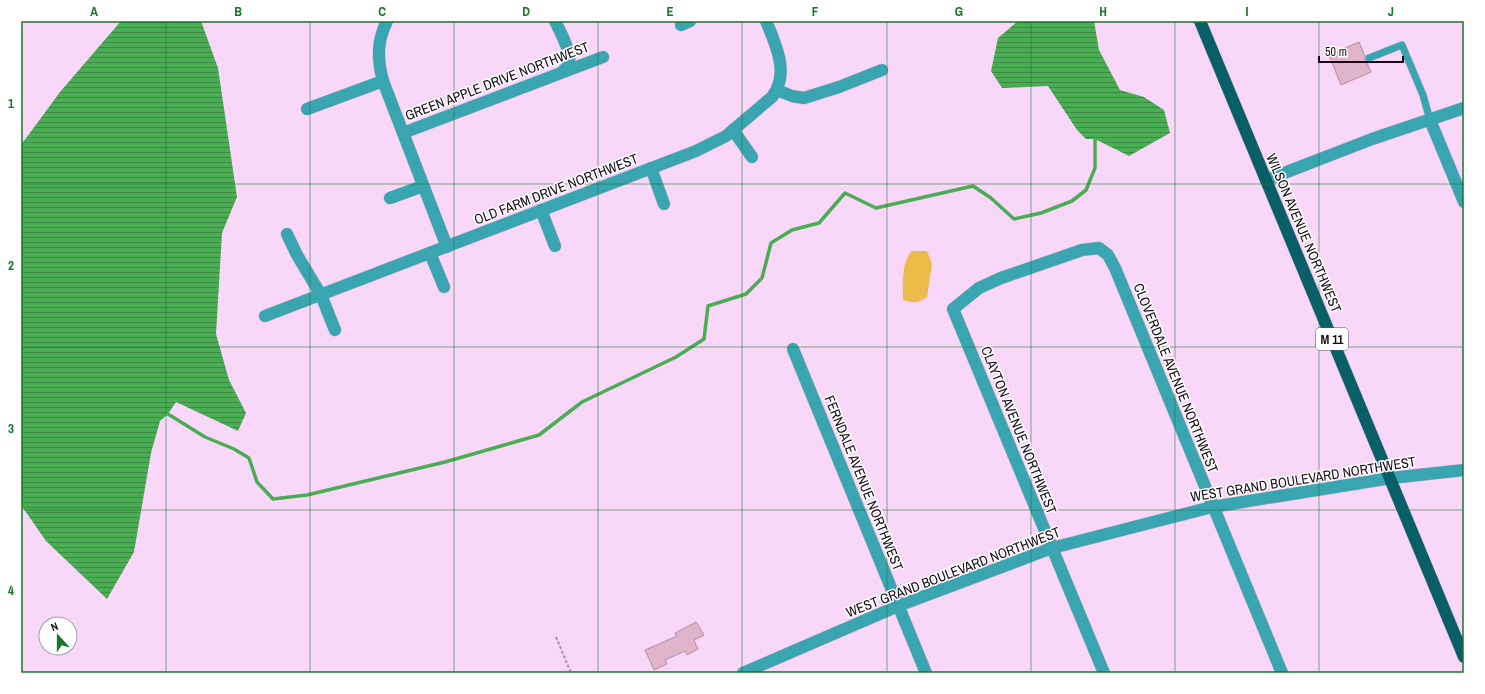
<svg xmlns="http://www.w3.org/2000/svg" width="1485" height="694" viewBox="0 0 1485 694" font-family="'Archivo Narrow',sans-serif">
	<defs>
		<pattern id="water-rules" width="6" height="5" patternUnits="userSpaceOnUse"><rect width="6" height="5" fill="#4aad54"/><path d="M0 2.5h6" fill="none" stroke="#3d8b45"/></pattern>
	</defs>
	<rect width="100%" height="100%" fill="#f9d7f9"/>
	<!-- park -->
	<path fill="#ecbb4a" d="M912,251H927L932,264L927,297C917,304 914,303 903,300C903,285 901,262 912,251Z"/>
	<!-- water -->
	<g fill="url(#water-rules)">
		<polygon points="121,21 201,21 218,68 237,197 222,233 216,334 229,380 246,413 238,431 176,402 168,414 160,421 151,453 134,552 107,599 46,541 21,505 21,145 60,92"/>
		<polygon points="1018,21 1094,21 1099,50 1120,90 1144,97 1164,110 1170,133 1129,156 1095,139 1086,139 1077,130 1048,86 1002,88 991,71 998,38"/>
	</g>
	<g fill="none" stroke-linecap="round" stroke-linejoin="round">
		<!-- stream -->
		<polyline stroke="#4aad54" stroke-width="3.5" points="168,414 205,437 234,449 249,458 257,482 273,499 307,495 445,462 539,435 582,402 676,357 704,339 708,306 746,294 762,278 771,243 792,230 819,223 845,193 876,208 973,186 991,198 1014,219 1041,213 1072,201 1086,190 1095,168 1095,139"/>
	</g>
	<!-- building -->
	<g fill="#e0b5cb" stroke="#b68da3">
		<polygon points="1359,42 1365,56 1365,60 1367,63 1371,72 1341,85 1329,55"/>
		<polygon points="696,622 704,635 694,640 698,649 687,655 685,651 665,660 667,664 654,670 645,650 677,636 675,633"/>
	</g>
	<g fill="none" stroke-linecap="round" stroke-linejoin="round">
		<!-- lane casing -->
		<g stroke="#d5b6d5" stroke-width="8">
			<polyline id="lane" points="1369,58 1402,45 1423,95 1430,120"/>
		</g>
		<!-- street casing -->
		<g stroke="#d5b6d5" stroke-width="13">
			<g id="street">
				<path d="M387,21C377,41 377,59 383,81L447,247"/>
				<path d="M555,21C560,31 571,51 569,62C569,66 565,69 562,72"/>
				<polyline points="681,25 690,21"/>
				<polyline points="777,90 792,96 804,98 839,87 882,70"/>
				<polyline points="307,109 383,81"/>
				<polyline points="1430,120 1464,202"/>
				<polyline points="733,130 752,157"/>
				<polyline points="403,133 603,57"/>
				<polyline points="651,168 664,204"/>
				<polyline points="1266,180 1372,139 1464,108"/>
				<polyline points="390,198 423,186"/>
				<polyline points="541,210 555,246"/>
				<polyline points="287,234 297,255 321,295 335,330"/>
				<polyline points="430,253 444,287"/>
				<path d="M265,316L696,151L726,136L772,97C790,74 776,45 766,21"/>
				<polyline points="793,349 926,673"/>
				<polyline points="743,673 898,606 1052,548 1212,507 1391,478 1464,470"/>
				<polyline points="1104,673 953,309 979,288 1001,278 1082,250 1099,248 1108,255 1115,268 1282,673"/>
			</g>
		</g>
		<!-- primary casing -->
		<g stroke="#d5b6d5" stroke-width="13">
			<polyline id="primary" points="1200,21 1464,657"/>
		</g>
		<!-- path -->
		<polyline stroke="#a78da7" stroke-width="2" stroke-dasharray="3 2" stroke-linecap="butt" points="556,637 571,673"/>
		<!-- lane -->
		<use href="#lane" stroke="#39a5b1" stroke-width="7"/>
		<!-- street -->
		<use href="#street" stroke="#39a5b1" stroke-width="12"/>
		<!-- primary -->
		<use href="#primary" stroke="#085f67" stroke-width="12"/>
	</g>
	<!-- grid -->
	<path fill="none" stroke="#177728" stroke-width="1" stroke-opacity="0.55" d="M166,21V673M310,21V673M454,21V673M598,21V673M742,21V673M887,21V673M1031,21V673M1175,21V673M1319,21V673M21,184H1464M21,347H1464M21,510H1464"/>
	<g text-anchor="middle" stroke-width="3" stroke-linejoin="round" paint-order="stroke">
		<!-- shield labels -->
		<rect fill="#fff" stroke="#5c545c" stroke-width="1" x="1316" y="328" width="32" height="22" rx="3"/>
		<g font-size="13" font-weight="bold" fill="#160b16">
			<text x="1332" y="344">M 11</text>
		</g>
		<!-- street labels -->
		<g font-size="14" fill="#160b16" stroke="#fff">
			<text transform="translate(497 81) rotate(-21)" y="5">GREEN APPLE DRIVE NORTHWEST</text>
			<text transform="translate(556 189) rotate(-21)" y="5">OLD FARM DRIVE NORTHWEST</text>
			<text transform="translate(1304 233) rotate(67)" y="5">WILSON AVENUE NORTHWEST</text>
			<text transform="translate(1176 378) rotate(68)" y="5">CLOVERDALE AVENUE NORTHWEST</text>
			<text transform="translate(1019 430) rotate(68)" y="5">CLAYTON AVENUE NORTHWEST</text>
			<text transform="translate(1303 479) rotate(-9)" y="5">WEST GRAND BOULEVARD NORTHWEST</text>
			<text transform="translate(864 483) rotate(68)" y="5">FERNDALE AVENUE NORTHWEST</text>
			<text transform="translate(953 572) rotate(-21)" y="5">WEST GRAND BOULEVARD NORTHWEST</text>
		</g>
	</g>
	<!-- border -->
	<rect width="1485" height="694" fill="none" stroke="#ffffff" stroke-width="44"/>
	<!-- north arrow -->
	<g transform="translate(58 636) rotate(339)"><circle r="19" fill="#ffffff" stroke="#a29da2"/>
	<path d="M0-3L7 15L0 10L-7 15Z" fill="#177728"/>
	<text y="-6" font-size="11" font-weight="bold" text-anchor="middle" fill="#160b16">N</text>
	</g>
	<!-- scale -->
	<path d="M1319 56v6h84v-6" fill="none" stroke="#160b16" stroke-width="2"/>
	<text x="1325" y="56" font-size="12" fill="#160b16" stroke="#ffffff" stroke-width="3" paint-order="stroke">50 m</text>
	<rect x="22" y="22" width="1441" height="650" fill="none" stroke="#177728" stroke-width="1.5"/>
	<g font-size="13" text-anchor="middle" font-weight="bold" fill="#177728">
		<text x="94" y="16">A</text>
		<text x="238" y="16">B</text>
		<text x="382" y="16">C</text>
		<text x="526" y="16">D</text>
		<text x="670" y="16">E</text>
		<text x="815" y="16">F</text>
		<text x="959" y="16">G</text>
		<text x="1103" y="16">H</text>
		<text x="1247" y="16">I</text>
		<text x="1391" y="16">J</text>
		<text x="11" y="108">1</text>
		<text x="11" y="270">2</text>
		<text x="11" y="433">3</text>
		<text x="11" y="595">4</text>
	</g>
</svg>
